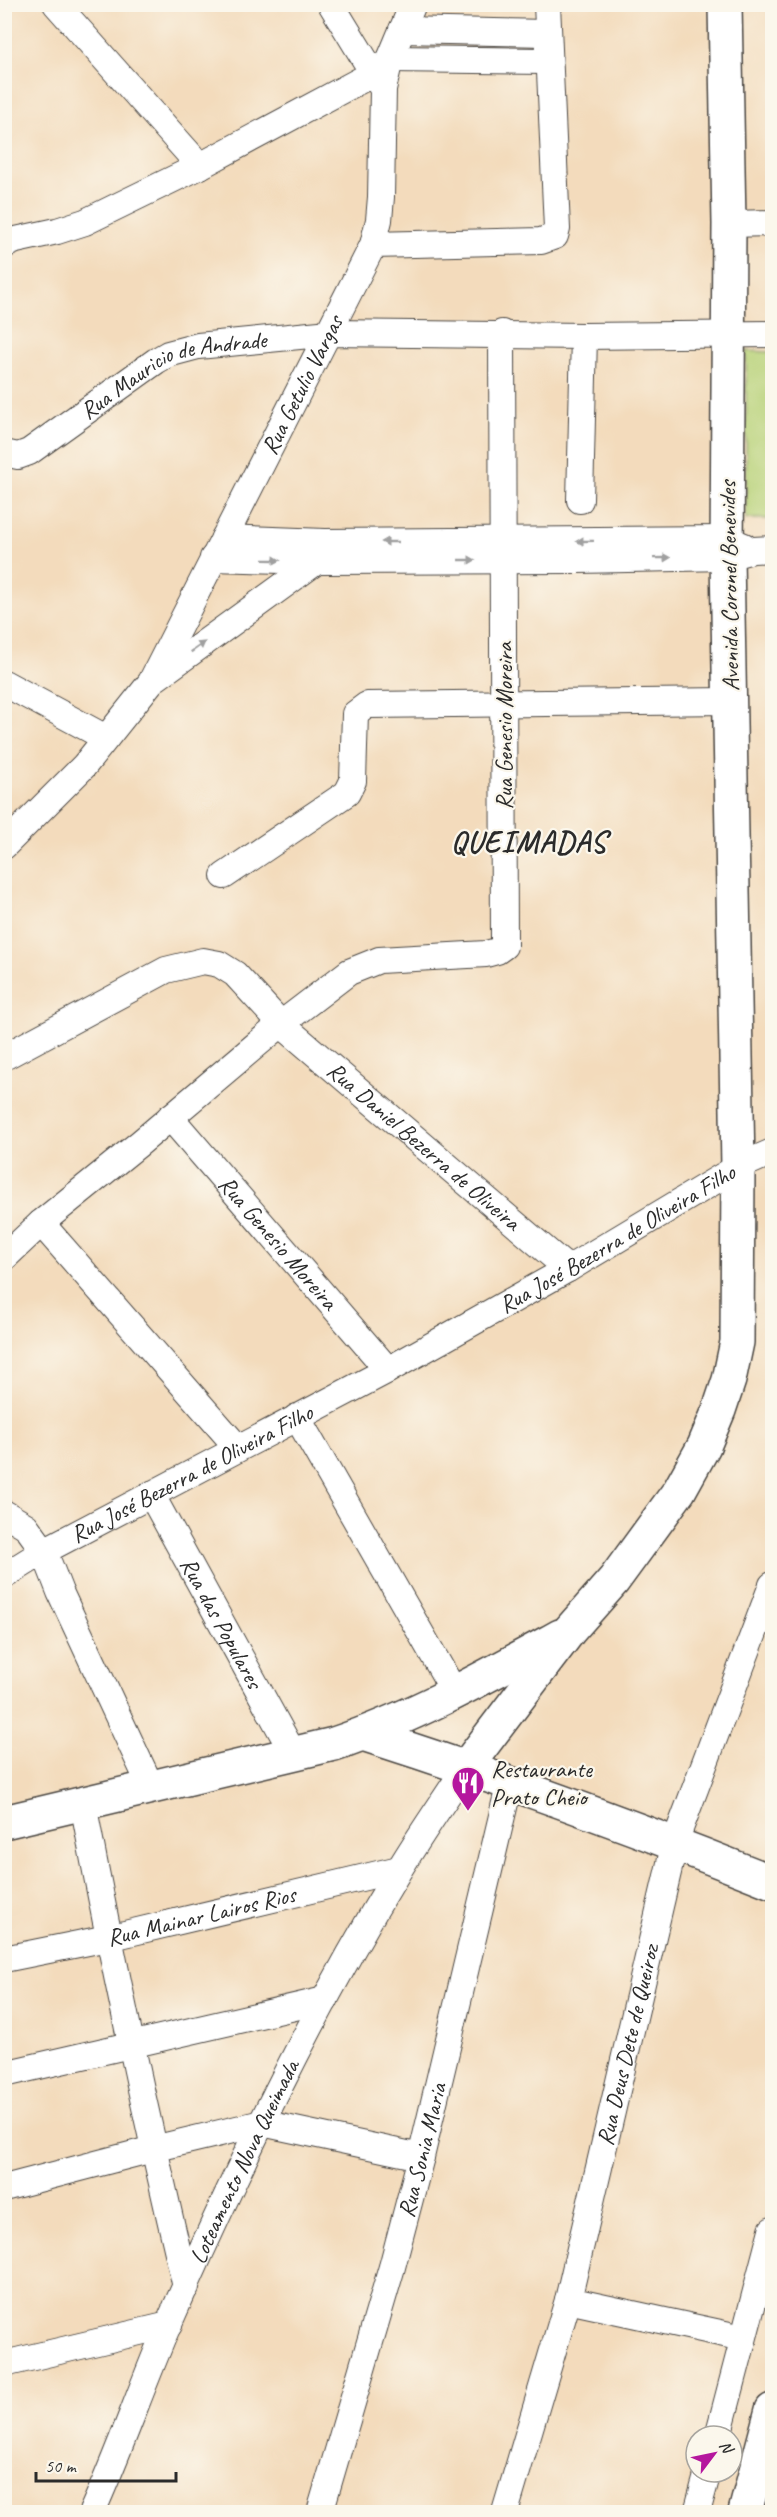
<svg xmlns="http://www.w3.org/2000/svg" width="777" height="2517" viewBox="0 0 777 2517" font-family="Caveat,sans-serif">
	<rect width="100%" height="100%" fill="#fbf7ec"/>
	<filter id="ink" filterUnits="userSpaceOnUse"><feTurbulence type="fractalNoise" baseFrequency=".0167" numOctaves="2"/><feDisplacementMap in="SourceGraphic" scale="12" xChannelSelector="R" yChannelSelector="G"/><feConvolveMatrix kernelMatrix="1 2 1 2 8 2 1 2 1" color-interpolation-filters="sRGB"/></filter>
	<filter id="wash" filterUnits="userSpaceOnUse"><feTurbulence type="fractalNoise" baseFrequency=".008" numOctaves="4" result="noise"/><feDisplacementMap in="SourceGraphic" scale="24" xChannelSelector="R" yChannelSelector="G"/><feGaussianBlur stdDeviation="1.35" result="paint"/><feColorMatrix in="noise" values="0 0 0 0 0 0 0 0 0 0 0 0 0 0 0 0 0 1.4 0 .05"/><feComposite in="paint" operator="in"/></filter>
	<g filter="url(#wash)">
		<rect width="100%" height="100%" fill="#f3dbbc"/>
		<!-- green -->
		<polygon fill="#b7d177" stroke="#717e51" stroke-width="1.5" points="746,351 772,352 772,519 746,519"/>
	</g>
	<g filter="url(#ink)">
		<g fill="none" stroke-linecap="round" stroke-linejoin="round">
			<!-- minor casing -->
			<g stroke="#494541" stroke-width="28">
				<g id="minor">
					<polyline points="56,4 200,166"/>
					<polyline points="331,4 381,86"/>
					<polyline points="402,30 547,33"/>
					<polyline points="390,59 548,61"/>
					<polyline points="729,224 772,223"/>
					<polyline points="4,245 16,240 57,231 85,222 200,166 374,73"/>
					<polyline points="373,245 541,241 555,236 557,229 547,4"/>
					<path id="s1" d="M4,453L18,456L29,452L156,361L168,354L198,346L330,333L584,336L772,334"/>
					<polyline points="580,500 584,336"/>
					<polyline points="224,538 325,542 727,539 744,546"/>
					<polyline points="213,558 317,561 578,560 727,557 753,550 772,549"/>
					<polyline points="156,678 317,561"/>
					<polyline points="4,683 106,738"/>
					<path id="s2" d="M4,846L84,766L151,682L373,245L379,220L381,197L383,89L390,59L413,4"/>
					<polyline points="224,876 347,793 353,781 355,714 367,705 731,701"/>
					<path id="s3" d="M4,1057L166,970L203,961L219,964L235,974L281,1024L568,1269"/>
					<path id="s4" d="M170,1117L388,1370"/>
					<polyline points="41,1223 238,1448"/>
					<polyline points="4,1258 41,1223 140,1143 281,1024 349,972 379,960 486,954 497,951 504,946 502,333"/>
					<polyline points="297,1417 455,1693"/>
					<path id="s5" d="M151,1494L293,1753"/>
					<polyline points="4,1513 26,1526 44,1551 60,1592 151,1787"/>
					<path id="s6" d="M4,1576L44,1551L388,1370L568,1269L738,1167L772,1152"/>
					<path d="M83,1803C113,1965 148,2126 186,2287"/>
					<path id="s7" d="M4,1959L108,1938L399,1869"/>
					<polyline points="4,2074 325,2000"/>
					<polyline points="4,2188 153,2149 262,2123 421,2157"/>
					<polyline points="568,2300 743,2338"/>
					<polyline points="4,2364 169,2325"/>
					<polyline points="718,2436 772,2230"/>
					<path id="s8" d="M92,2512C120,2450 142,2385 169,2323C237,2169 311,2014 399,1870C420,1835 444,1801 466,1767"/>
					<path id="s9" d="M320,2512L392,2267L421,2157L510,1782"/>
					<path id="s10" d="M505,2512L568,2300L675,1842L772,1585"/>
					<polyline points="697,2512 708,2472"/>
				</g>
			</g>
			<!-- major casing -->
			<g stroke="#494541" stroke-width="36">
				<g id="major">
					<path d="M363,1734C501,1778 637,1828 772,1882"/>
					<polyline points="466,1767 570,1630 614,1580 679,1491 704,1446 719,1410 729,1380 737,1342 738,1167 727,557 729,224 725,4"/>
					<path d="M4,1822L334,1744C414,1717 487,1676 560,1636"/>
					<polyline points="745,2512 772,2410"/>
				</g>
			</g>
			<!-- minor -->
			<use href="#minor" stroke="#fff" stroke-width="26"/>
			<!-- major -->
			<use href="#major" stroke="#fff" stroke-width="33"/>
		</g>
		<!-- one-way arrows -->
		<defs><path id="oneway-solid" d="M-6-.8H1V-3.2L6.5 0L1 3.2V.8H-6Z" transform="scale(1.5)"/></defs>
		<g fill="#a0a0a0">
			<use href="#oneway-solid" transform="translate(585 541) rotate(179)"/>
			<use href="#oneway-solid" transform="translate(390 542) rotate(-180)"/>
			<use href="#oneway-solid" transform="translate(662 558) rotate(-1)"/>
			<use href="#oneway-solid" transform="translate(272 560) rotate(1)"/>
			<use href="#oneway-solid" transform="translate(467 560)"/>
			<use href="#oneway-solid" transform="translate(198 647) rotate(-36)"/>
		</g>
	</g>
	<!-- icons -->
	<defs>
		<g id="restaurant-pin" transform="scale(1.725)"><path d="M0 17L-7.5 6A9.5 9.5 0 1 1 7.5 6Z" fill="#b5179e" stroke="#fbf7ec"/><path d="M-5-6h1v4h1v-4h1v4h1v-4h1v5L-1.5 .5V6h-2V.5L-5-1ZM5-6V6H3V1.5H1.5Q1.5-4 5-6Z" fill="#fff"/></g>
	</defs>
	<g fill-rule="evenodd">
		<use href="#restaurant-pin" x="468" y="1783"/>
	</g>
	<g text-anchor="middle" stroke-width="4.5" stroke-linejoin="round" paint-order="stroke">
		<!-- street labels -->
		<g font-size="24" fill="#2b2b2b" stroke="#fbf7ec">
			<text dy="8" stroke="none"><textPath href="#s1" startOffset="194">Rua Mauricio de Andrade</textPath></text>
			<text dy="8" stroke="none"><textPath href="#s2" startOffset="554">Rua Getulio Vargas</textPath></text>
			<text transform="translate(729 586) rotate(-91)" y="8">Avenida Coronel Benevides</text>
			<text transform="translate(504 726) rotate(-90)" y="8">Rua Genesio Moreira</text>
			<text dy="8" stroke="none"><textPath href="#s3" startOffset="513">Rua Daniel Bezerra de Oliveira</textPath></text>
			<text dy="8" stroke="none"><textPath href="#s6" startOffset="700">Rua José Bezerra de Oliveira Filho</textPath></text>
			<text dy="8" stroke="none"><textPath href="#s4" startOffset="166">Rua Genesio Moreira</textPath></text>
			<text dy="8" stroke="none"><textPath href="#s6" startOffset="214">Rua José Bezerra de Oliveira Filho</textPath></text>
			<text dy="8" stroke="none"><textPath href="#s5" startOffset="147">Rua das Populares</textPath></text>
			<text dy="8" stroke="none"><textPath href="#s7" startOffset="202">Rua Mainar Lairos Rios</textPath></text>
			<text dy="8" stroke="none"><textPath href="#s10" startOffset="483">Rua Deus Dete de Queiroz</textPath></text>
			<text dy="8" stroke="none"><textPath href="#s9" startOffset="376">Rua Sonia Maria</textPath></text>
			<text dy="8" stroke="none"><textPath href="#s8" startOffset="382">Loteamento Nova Queimada</textPath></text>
		</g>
		<!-- poi labels -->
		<g font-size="24" fill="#2b2b2b" stroke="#fbf7ec" text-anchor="start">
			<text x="491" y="1777">Restaurante<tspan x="491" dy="28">Prato Cheio</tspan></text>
		</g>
		<!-- district labels -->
		<g font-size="30" font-weight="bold" letter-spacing="1.5" fill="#2b2b2b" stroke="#fbf7ec">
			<text x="529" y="852">QUEIMADAS</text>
		</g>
	</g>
	<!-- margin -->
	<rect width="777" height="2517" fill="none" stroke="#fbf7ec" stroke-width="24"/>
	<!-- north arrow -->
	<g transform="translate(714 2454) rotate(58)"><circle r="28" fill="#fbf7ec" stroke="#a8a59f" stroke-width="1.5"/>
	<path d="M0-4.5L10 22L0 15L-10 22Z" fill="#b5179e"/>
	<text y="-9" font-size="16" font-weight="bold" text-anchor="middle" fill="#2b2b2b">N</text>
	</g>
	<!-- scale -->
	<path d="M36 2472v9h140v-9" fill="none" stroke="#2b2b2b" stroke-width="3"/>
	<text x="45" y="2472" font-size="18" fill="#2b2b2b" stroke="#fbf7ec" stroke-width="4.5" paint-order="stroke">50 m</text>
</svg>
